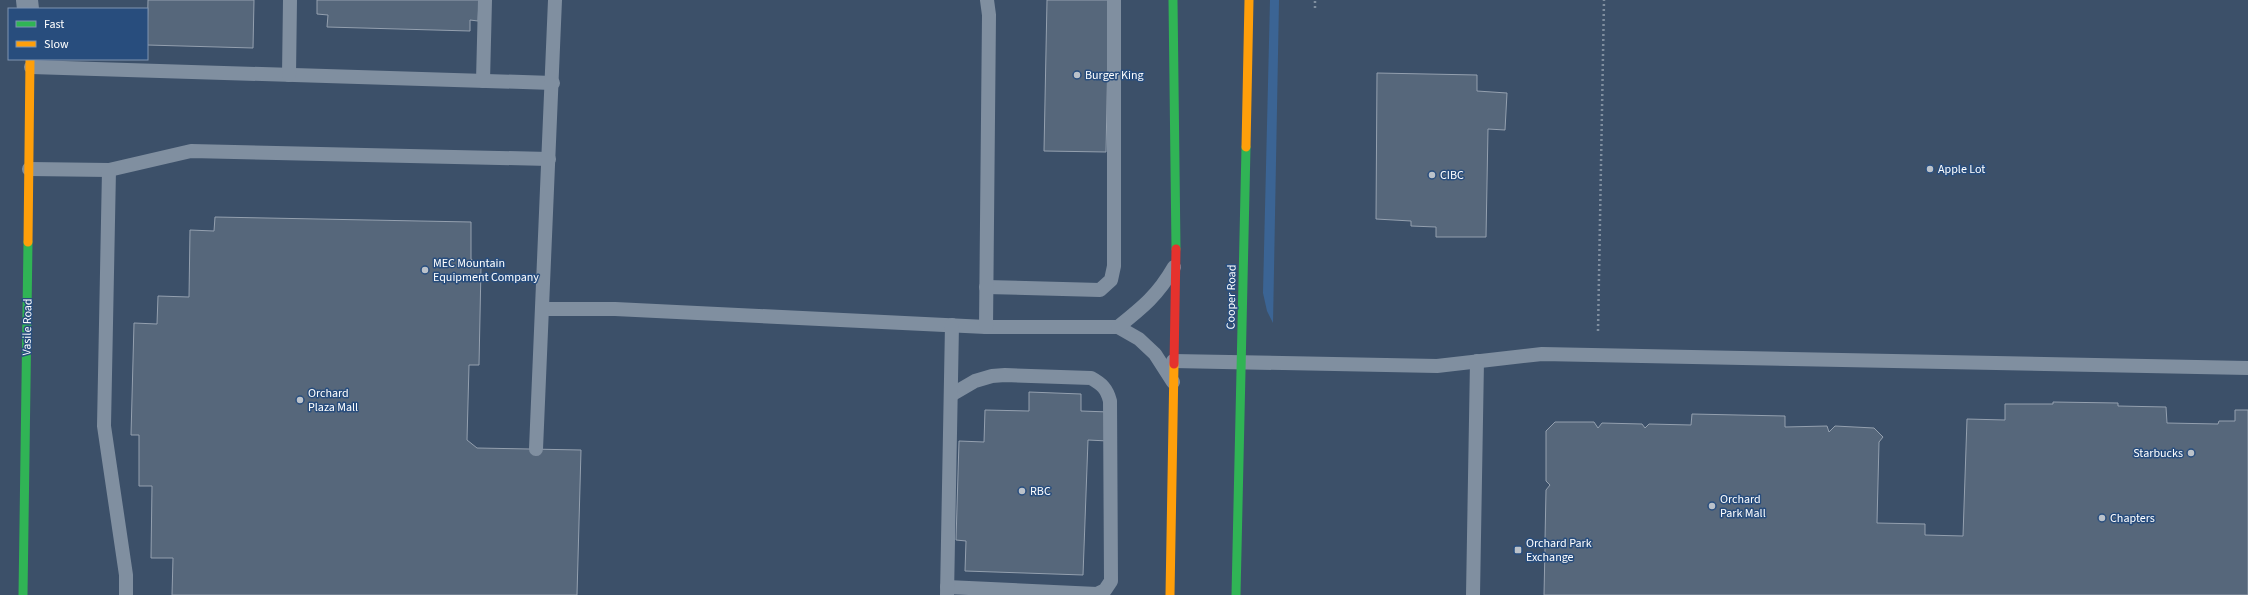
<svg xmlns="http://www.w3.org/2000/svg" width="2248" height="595" viewBox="0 0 2248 595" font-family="'Source Sans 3',sans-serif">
	<rect width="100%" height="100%" fill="#3c5069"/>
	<!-- green -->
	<polygon fill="#3b6494" points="1270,0 1279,0 1273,323 1267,311 1263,293"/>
	<!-- building -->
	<g fill="#56677b" stroke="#94a0af">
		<polygon points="148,0 254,0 253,48 147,45"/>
		<polygon points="317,0 479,0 478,21 470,20 470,31 327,27 328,15 317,14"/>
		<polygon points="1047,0 1109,0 1106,152 1044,151"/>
		<polygon points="1377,73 1477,75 1477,91 1507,93 1505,130 1488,129 1486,237 1436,237 1436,227 1411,226 1411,221 1376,219"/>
		<polygon points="215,217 471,222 471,259 481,267 479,365 469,365 467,440 477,448 581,450 577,595 172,595 173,558 151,558 152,486 139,486 139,435 131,435 134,323 157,324 158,296 189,297 190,230 214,231"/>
		<polygon points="1029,392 1081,394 1081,411 1109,412 1108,441 1088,440 1083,575 965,571 966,541 956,540 959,441 984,442 985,410 1029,411"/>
		<polygon points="2053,402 2118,403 2118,406 2166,407 2167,423 2218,424 2219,421 2235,421 2235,410 2248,410 2248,595 1544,595 1545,547 1548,544 1545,540 1546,490 1550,485 1546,481 1546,431 1555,422 1594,422 1598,428 1602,423 1642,424 1645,428 1649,424 1691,425 1692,414 1738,415 1785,416 1785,427 1827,426 1829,432 1835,426 1874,428 1883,437 1879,442 1877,523 1925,524 1925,535 1963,536 1967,419 2005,420 2005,404 2053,404"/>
	</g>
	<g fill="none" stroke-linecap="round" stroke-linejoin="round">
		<!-- path -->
		<g stroke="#808fa0" stroke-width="2.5" stroke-dasharray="2 3" stroke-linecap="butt">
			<polyline points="1315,8 1315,0"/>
			<polyline points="1598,331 1604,0"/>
		</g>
		<!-- lane -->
		<g stroke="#808fa0" stroke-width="14">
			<polyline points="31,67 553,83"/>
			<polyline points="289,75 290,0"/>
			<polyline points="483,81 485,0"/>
			<polyline points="29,169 109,170 191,151 549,159"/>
			<polyline points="109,170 104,426 126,575 126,595"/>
			<polyline points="986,287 1100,290 1111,280 1114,266 1114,0"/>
			<polyline points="542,309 615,309 986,327 1118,327 1139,339 1155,354 1173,382"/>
			<polyline points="986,327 989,15 987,0"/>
			<path d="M1118,327C1143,307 1158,295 1174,267"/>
			<polyline points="1173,361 1437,366 1542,354 2248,368"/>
			<polyline points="536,449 555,0"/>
			<path d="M947,587L1097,594L1105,590L1111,581L1110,401C1107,389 1102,384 1091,378L1005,375L992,376L975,381L951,395"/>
			<polyline points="947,595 952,325"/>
			<polyline points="1473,595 1477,361"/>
		</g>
		<!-- street -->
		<polyline stroke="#808fa0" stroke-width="22" points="27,0 28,9"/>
		<!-- fast -->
		<g stroke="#30b455" stroke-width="9">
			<polyline points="1173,0 1176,249"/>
			<polyline points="23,595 28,242"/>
			<polyline points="1236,595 1246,147"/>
		</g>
		<!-- slow -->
		<g stroke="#ff9f0a" stroke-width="9">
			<polyline points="1246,147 1249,0"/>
			<polyline points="28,242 30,59"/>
			<polyline points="1170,595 1174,364"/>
		</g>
		<!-- jam -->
		<polyline stroke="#e5322d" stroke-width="9" points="1174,364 1176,249"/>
	</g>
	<!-- markers -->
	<g fill="#bbc2ca" stroke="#284d7d" stroke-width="1.5">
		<circle cx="1077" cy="75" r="4"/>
		<circle cx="1930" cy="169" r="4"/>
		<circle cx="1432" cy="175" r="4"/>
		<circle cx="425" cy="270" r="4"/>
		<circle cx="300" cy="400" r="4"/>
		<circle cx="2191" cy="453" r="4"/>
		<circle cx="1022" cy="491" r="4"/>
		<circle cx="1712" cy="506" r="4"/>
		<circle cx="2102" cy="518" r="4"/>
		<rect x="1514" y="546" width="8" height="8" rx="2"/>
	</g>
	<g text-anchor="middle" stroke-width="3" stroke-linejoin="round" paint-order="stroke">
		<!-- poi labels -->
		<g font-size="12" fill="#fff" stroke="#284d7d" text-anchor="start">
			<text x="1085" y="79">Burger King</text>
			<text x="1938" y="173">Apple Lot</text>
			<text x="1440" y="179">CIBC</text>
			<text x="433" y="267">MEC Mountain<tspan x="433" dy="14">Equipment Company</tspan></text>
			<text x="308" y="397">Orchard<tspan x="308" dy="14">Plaza Mall</tspan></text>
			<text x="2183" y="457" text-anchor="end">Starbucks</text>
			<text x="1030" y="495">RBC</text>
			<text x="1720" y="503">Orchard<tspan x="1720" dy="14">Park Mall</tspan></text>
			<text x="2110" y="522">Chapters</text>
			<text x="1526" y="547">Orchard Park<tspan x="1526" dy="14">Exchange</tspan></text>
		</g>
		<!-- street labels -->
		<g font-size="12" fill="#fff" stroke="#284d7d">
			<text transform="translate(1231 297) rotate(-89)" y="4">Cooper Road</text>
			<text transform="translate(27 327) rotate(-89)" y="4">Vasile Road</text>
		</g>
	</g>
	<!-- legend -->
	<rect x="8" y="8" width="140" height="52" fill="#284d7d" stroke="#7e94b1"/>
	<rect x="16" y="21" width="20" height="6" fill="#30b455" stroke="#7e94b1"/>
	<text x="44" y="28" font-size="12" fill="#ffffff">Fast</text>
	<rect x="16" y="41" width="20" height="6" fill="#ff9f0a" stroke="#7e94b1"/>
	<text x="44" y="48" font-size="12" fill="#ffffff">Slow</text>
</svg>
